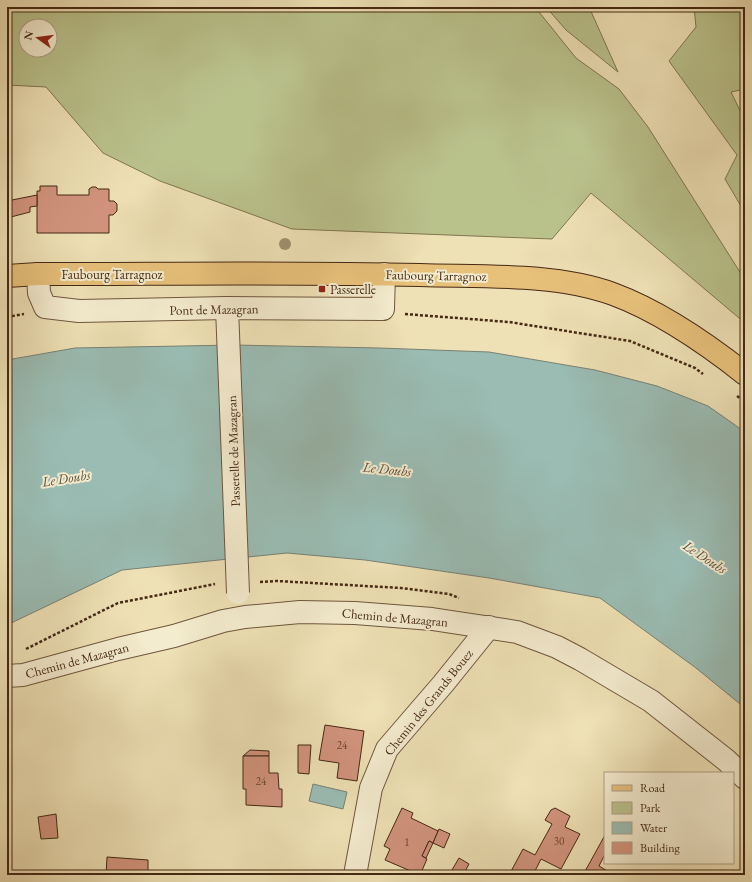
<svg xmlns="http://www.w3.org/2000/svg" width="752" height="882" viewBox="0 0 752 882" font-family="'EB Garamond',serif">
	<rect width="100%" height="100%" fill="#eee1b5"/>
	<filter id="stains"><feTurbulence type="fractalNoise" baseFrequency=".005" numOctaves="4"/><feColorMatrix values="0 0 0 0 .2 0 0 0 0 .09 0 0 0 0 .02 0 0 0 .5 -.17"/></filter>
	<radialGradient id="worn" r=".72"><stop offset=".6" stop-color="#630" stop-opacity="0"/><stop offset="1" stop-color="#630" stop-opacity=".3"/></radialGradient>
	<!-- green -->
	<g fill="#bac28c" stroke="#807550" fill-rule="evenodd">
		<path d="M7,7H535L576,58L619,89L648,127L745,280V323L591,193L552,239L292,229L160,181L103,153L46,87L7,85ZM26,26H50V50H26Z"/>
		<polygon points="546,7 589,7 618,72 566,30"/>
		<polygon points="694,7 745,7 745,89 731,92 745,121 745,213 725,179 737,155 669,61 696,27"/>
	</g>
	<!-- water -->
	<g fill="#9abcb3" stroke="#788174">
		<polygon points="234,345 379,348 489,352 595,370 657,386 708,406 745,432 745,708 696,668 600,598 489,578 365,560 287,553 122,570 7,625 7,360 75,348"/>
		<polygon points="313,784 347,792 343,809 309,801"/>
	</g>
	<!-- building -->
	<g fill="#d2947e" stroke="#452815">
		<polygon points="40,186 57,186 57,195 89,195 89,189 92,187 96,187 98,189 109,189 109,201 114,201 117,204 117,211 113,215 109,215 109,233 37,233 37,191 40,191"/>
		<polygon points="37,195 37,206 30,207 30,212 7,218 7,201"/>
		<polygon points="325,725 364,731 357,781 337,778 339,763 319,760"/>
		<polygon points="298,745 311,745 309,774 298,773"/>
		<polygon points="250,750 269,751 269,756 243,756"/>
		<polygon points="243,756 269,756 269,773 278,773 279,789 282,789 282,807 246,805 246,789 243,789"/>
		<polygon points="402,808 413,813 411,818 438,831 433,843 429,841 422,856 427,859 420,875 385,860 390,849 384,846"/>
		<polygon points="555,808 570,816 565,827 580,834 561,869 541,859 533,875 509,875 523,849 535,855 552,824 545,820 551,810"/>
		<polygon points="56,814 58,838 41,839 38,817"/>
		<polygon points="439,829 450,834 444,848 433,843"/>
		<polygon points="605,835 605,854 599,866 614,875 583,875"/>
		<polygon points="429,841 433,843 426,858 422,856"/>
		<polygon points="107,857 148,860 148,875 106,875"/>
		<polygon points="459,858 469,864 463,875 449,875"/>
	</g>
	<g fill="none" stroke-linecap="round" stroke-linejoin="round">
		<!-- minor casing -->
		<g stroke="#6f563d" stroke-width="24">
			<g id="minor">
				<polyline points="38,274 39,293 45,307 79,311 227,308 383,309 384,274"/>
				<polyline points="227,308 233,460"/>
				<polyline points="7,676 23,675 118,649 174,636 223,621 245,617 300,612 355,613 432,619 517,632 557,647 580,659 651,701 726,760 745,778"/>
				<polyline points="355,875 371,788 387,749 443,684 489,627"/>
			</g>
		</g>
		<!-- major casing -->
		<g stroke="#452815" stroke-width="24">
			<path id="major" d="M7,276L38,274C166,274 293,272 420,275C482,277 555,273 613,294C659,311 707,344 745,374"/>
		</g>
		<!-- path -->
		<g stroke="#452815" stroke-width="2.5" stroke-dasharray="3 2" stroke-linecap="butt">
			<polyline points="405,314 509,322 630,341 695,368 703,374"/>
			<polyline points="7,317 24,314"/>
			<polyline points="737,396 745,402"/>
			<polyline points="260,582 277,581 401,588 449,594 459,598"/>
			<polyline points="26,649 118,603 215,584"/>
		</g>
		<!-- minor -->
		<use href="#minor" stroke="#f4eccf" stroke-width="22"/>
		<!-- major -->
		<use href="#major" stroke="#e7c07a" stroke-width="22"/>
		<!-- minor-bridge casing -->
		<g stroke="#6f563d" stroke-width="24" stroke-linecap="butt">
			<polyline id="minor-bridge" points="233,460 238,593"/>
		</g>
		<!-- minor-bridge -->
		<use href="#minor-bridge" stroke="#f4eccf" stroke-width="22"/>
	</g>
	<!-- trees -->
	<circle fill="#a1906e" cx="285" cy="244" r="6"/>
	<!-- markers -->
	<rect fill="#8f2418" stroke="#f4eccf" stroke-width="1.5" x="318" y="285" width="8" height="8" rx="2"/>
	<g text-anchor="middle" stroke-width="4" stroke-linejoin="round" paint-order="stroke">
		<!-- number labels -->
		<g font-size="11" fill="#68432f">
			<text x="342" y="749">24</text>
			<text x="261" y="785">24</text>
			<text x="559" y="845">30</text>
			<text x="407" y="846">1</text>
		</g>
		<!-- street labels -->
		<g font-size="13" fill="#452815" stroke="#f4eccf">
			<text x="112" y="279">Faubourg Tarragnoz</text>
			<text transform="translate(436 275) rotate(1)" y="5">Faubourg Tarragnoz</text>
			<text transform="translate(214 309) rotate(-1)" y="5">Pont de Mazagran</text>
			<text transform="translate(233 451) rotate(-92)" y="5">Passerelle de Mazagran</text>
			<text transform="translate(395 617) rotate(5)" y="5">Chemin de Mazagran</text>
			<text transform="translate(77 660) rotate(-15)" y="5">Chemin de Mazagran</text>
			<text transform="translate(428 702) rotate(-51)" y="5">Chemin des Grands Bouez</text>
		</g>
		<!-- poi labels -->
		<g font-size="13" fill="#452815" stroke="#f4eccf" text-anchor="start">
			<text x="330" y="294">Passerelle</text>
		</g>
		<!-- water labels -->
		<g font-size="14" font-style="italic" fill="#5a4d3c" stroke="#f4eccf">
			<text transform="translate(387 469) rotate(6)" y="5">Le Doubs</text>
			<text transform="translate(66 478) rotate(-9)" y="5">Le Doubs</text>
			<text transform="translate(705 557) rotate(33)" y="5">Le Doubs</text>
		</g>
	</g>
	<!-- margin -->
	<rect width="752" height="882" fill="none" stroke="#eee1b5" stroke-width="24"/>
	<rect x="8" y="8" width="736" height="866" fill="none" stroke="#452815" stroke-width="2"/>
	<rect x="12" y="12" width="728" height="858" fill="none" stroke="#452815"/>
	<!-- legend -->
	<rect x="604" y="772" width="130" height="92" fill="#f4eccf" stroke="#ae9e85"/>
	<rect x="612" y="785" width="20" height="6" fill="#e7c07a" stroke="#ae9e85"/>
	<text x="640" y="792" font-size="12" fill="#452815">Road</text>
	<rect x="612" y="802" width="20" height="12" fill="#bac28c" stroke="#ae9e85"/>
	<text x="640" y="812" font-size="12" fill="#452815">Park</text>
	<rect x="612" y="822" width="20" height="12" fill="#9abcb3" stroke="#ae9e85"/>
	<text x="640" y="832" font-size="12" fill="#452815">Water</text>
	<rect x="612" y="842" width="20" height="12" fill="#d2947e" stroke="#ae9e85"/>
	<text x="640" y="852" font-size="12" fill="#452815">Building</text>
	<!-- north arrow -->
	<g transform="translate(38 38) rotate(284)"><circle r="19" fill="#f4eccf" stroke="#ae9e85"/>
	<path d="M0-3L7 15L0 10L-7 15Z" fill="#8f2418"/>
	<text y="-6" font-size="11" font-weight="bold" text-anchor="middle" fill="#452815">N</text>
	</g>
	<rect width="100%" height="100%" filter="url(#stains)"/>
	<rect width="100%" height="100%" fill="url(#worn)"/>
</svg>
